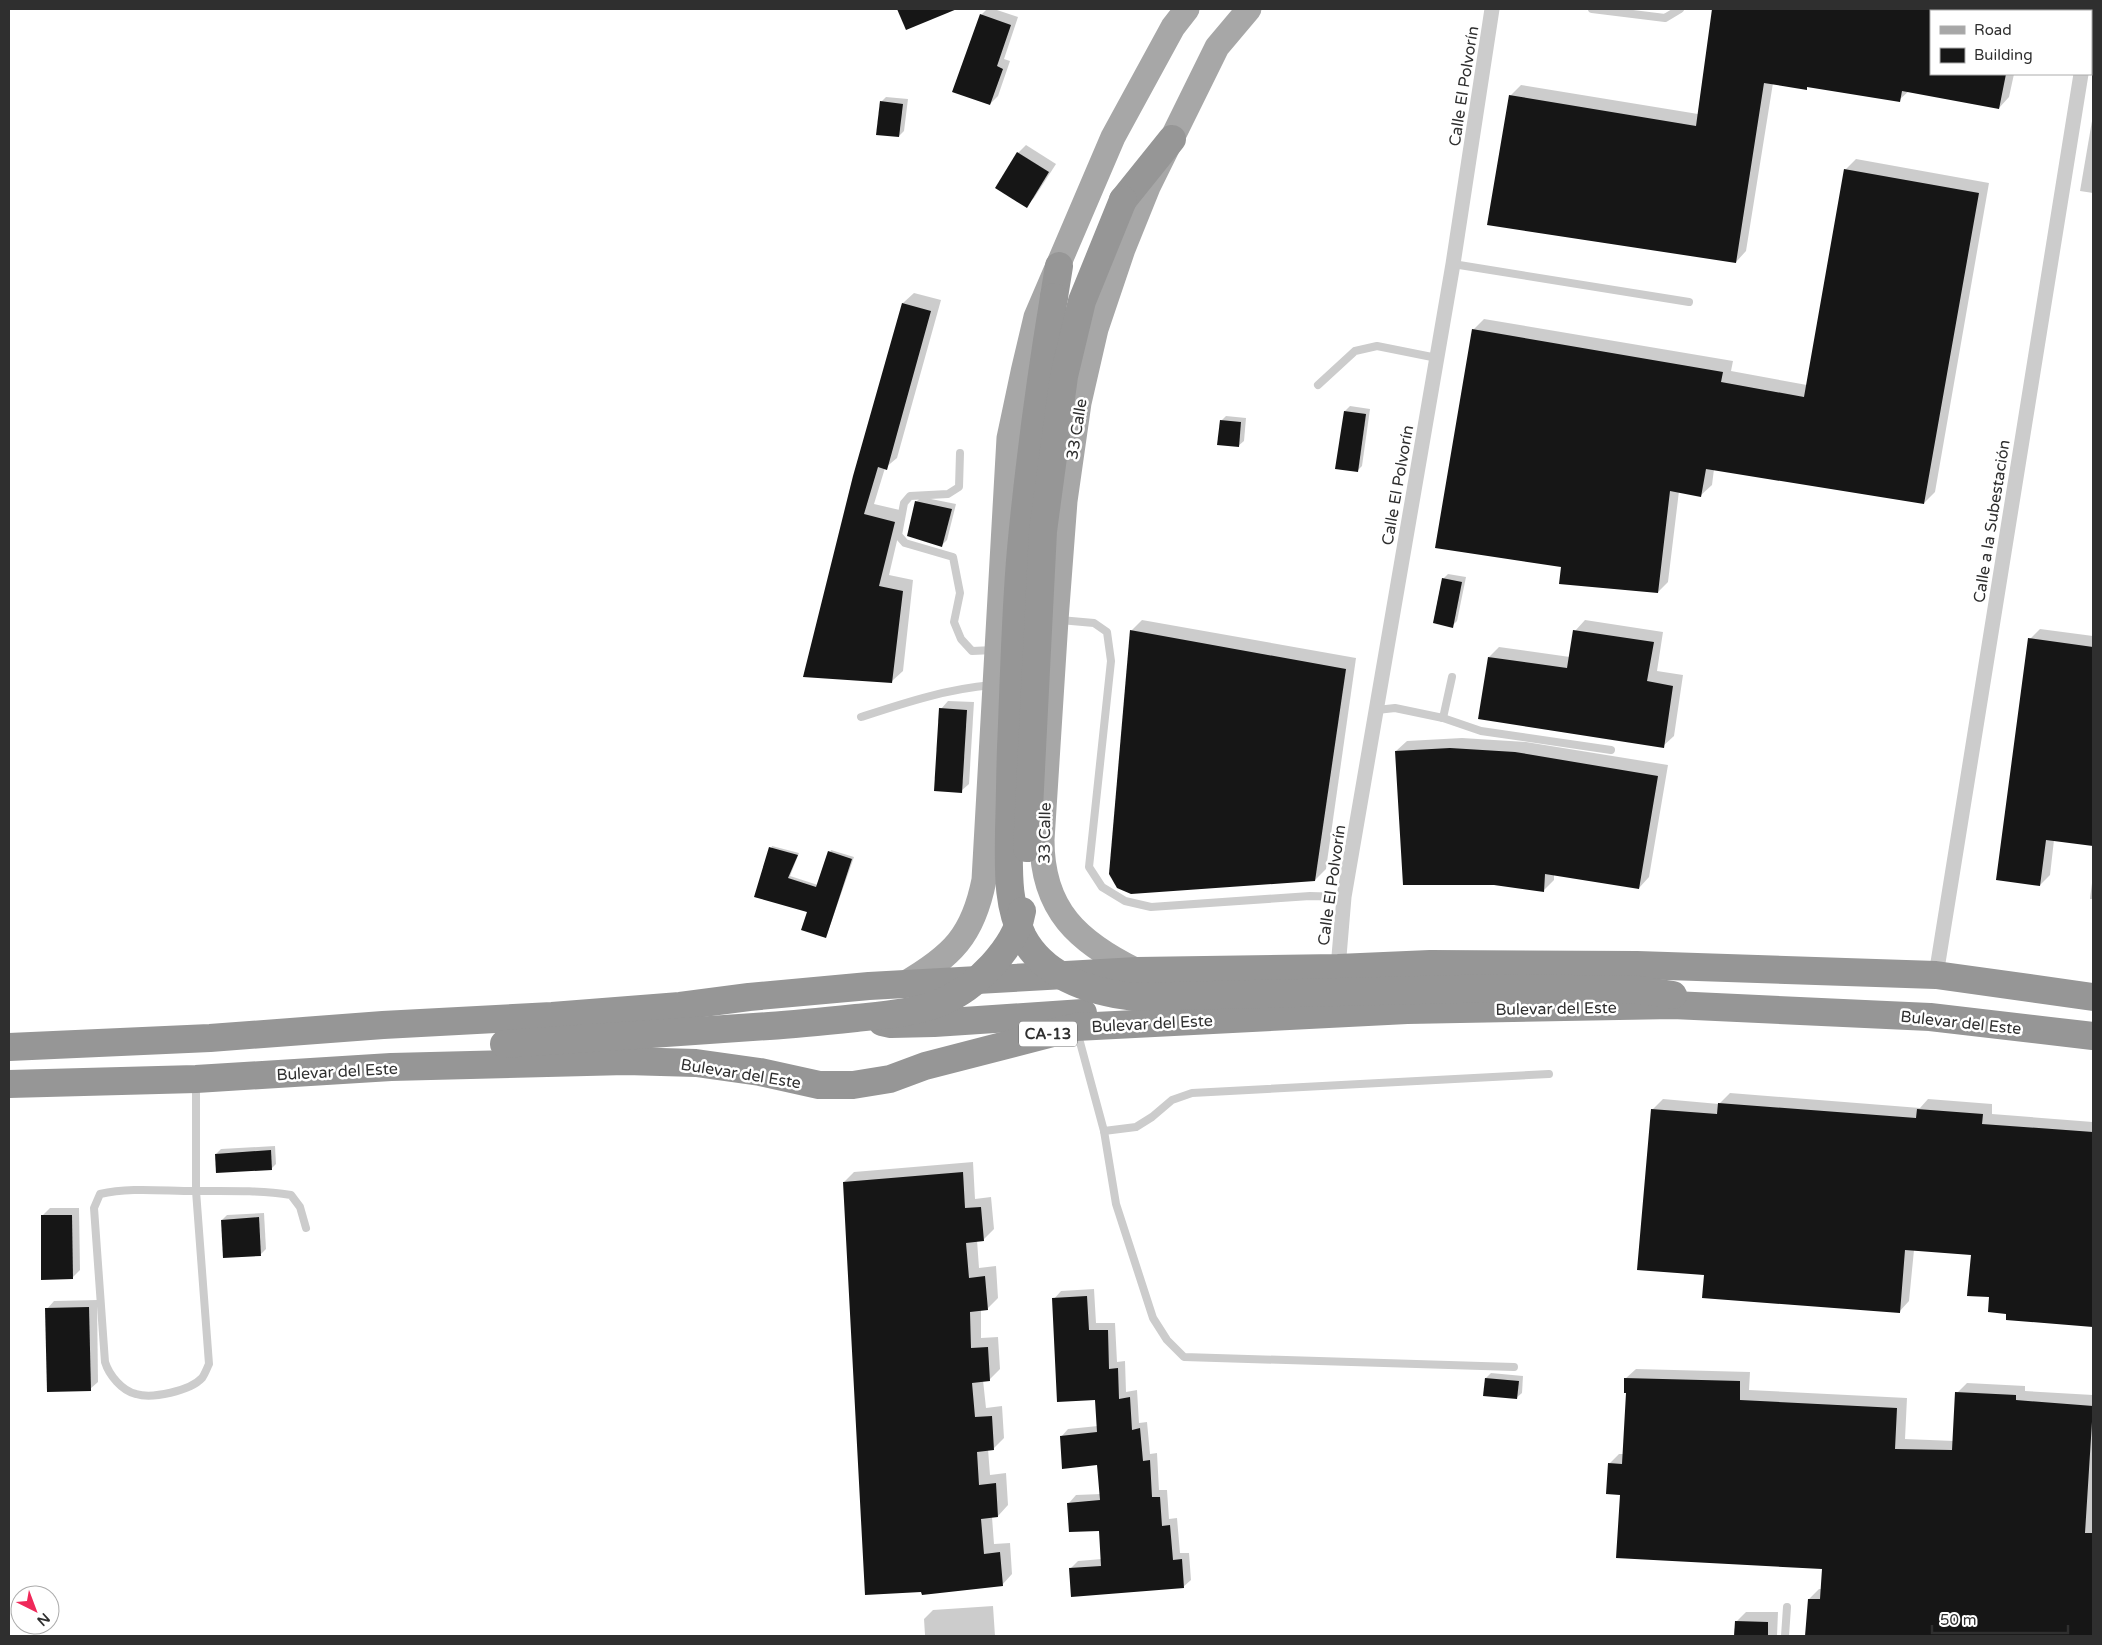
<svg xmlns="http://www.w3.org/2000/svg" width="2102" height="1645" viewBox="0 0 2102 1645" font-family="'Varela Round',sans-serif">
	<rect width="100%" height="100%" fill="#fff"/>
	<!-- shadow -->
	<g fill="#0003">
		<polygon points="899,9 949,9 945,13 906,28"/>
		<polygon points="987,9 994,9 1018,17 1004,59 1010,61 998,96 990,104 981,15"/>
		<polygon points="1713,9 2026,9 2025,11 1931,11 1931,74 2014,74 2009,97 1999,108 1909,91 1899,100 1808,86 1806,88 1773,83 1746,251 1736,262 1510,96 1521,85 1698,114"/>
		<polygon points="886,97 908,99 904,131 899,136 881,102"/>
		<polygon points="2093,115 2093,193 2080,191"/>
		<polygon points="1026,145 1056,164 1034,198 1026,206 1018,153"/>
		<polygon points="1856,159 1989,183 1935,492 1924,503 1714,469 1712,485 1701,495 1679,491 1668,582 1658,592 1562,566 1473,330 1484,319 1733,361 1731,371 1807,385 1845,170"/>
		<polygon points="914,293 941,300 897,458 885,468 874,504 904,511 889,575 913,580 903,671 892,681 855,476 903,303"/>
		<polygon points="1350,406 1370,409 1362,466 1357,471 1345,411"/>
		<polygon points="1226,416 1246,418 1244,441 1238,446 1221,421"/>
		<polygon points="921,497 956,504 947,540 942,545 916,502"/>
		<polygon points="1448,574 1466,577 1457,621 1452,626 1443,579"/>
		<polygon points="1142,620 1356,658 1326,869 1315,880 1131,631"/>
		<polygon points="1585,620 1663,632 1657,671 1683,675 1674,736 1663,746 1489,657 1499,647 1570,657 1575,631"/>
		<polygon points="2040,629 2093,636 2093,845 2054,840 2050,875 2040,885 2030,639"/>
		<polygon points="948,701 974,702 969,784 961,791 941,709"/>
		<polygon points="1462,738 1526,742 1668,765 1649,877 1639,888 1554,874 1554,880 1543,891 1396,751 1407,741"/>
		<polygon points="772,846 799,853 790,876 818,885 831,850 854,857 826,937 808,912 756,896"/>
		<polygon points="2093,875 2093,899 2090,899"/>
		<polygon points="1730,1093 1920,1108 1928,1099 1992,1104 1992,1114 2093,1122 2093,1325 2007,1319 2008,1312 1991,1296 1972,1254 1914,1250 1909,1301 1899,1312 1705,1274 1652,1110 1663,1099 1719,1104"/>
		<polygon points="275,1146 276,1164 271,1169 216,1154 221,1149"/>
		<polygon points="973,1162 975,1199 991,1197 994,1229 983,1240 977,1240 979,1268 996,1266 998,1298 987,1309 981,1309 981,1338 998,1337 1000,1369 990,1379 983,1380 986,1408 1002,1406 1004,1438 994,1448 988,1449 990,1475 1006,1473 1008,1505 998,1516 992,1517 994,1544 1010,1543 1012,1574 1002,1585 923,1594 844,1182 854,1172"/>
		<polygon points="50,1208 79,1208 80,1270 72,1278 42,1216"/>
		<polygon points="264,1213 266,1249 261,1254 222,1220 227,1215"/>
		<polygon points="1094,1289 1096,1323 1115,1323 1117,1362 1125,1361 1126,1392 1137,1390 1139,1423 1147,1422 1150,1454 1157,1453 1159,1490 1167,1490 1169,1519 1177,1518 1180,1553 1189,1553 1191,1580 1183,1587 1070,1569 1078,1561 1102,1559 1100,1529 1069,1503 1076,1495 1101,1494 1098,1464 1061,1437 1068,1429 1098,1426 1096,1399 1054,1299 1061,1291"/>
		<polygon points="97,1300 98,1382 90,1389 47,1309 54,1301"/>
		<polygon points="1636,1369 1750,1372 1749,1390 1907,1398 1905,1439 1954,1441 1957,1393 1967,1383 2025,1386 2025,1391 2093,1395 2093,1636 1807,1636 1809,1599 1819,1589 1822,1589 1823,1568 1621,1494 1609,1464 1619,1454 1624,1454 1627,1392 1625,1379"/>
		<polygon points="1491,1373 1523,1376 1522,1393 1516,1398 1484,1395 1486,1378"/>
		<polygon points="993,1606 995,1636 900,1636 925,1635 924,1619 933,1610"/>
		<polygon points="1746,1612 1778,1612 1777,1636 1735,1636 1736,1622"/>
	</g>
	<!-- building -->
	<g fill="#161616">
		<polygon points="897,9 957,9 906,30"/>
		<polygon points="1712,9 1931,9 1931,74 2006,74 1999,109 1902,91 1900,102 1807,87 1807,90 1764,83 1736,263 1487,225 1509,95 1696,126"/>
		<polygon points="980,14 1011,25 997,66 1003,69 990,105 952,92"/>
		<polygon points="880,101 903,104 899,137 876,135"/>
		<polygon points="1017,152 1049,172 1027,208 995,188"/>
		<polygon points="1844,169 1979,193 1924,504 1706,469 1701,497 1670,491 1658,593 1559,584 1561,567 1435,548 1472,329 1723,372 1721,382 1804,397"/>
		<polygon points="902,303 931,311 887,470 878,467 864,514 895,522 879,586 903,591 892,683 803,677 853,476"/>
		<polygon points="1344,411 1366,414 1358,472 1335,469"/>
		<polygon points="1220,420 1241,422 1239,447 1217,445"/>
		<polygon points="915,501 952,509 942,547 907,536"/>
		<polygon points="1442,578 1462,582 1453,628 1433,623"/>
		<polygon points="1130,630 1346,669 1315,881 1131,894 1117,888 1109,874"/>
		<polygon points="1573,630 1654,642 1647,681 1673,686 1664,748 1478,719 1488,657 1567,668"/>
		<polygon points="2028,638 2093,647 2093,846 2046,840 2040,886 1996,880"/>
		<polygon points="939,708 967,710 962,793 934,791"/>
		<polygon points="1450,748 1515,752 1658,776 1639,889 1545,874 1544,892 1494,885 1403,885 1395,751"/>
		<polygon points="769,847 798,855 788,878 816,887 828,851 852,859 826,938 801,930 807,912 754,897"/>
		<polygon points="1718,1103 1916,1118 1917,1109 1983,1114 1982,1124 2093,1132 2093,1327 2006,1320 2006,1314 1988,1312 1989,1297 1967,1296 1971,1255 1905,1250 1900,1313 1702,1298 1704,1275 1637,1270 1651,1109 1717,1114"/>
		<polygon points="271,1150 272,1170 216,1173 215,1154"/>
		<polygon points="963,1172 965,1208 981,1207 984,1241 966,1243 969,1278 985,1276 988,1310 970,1312 971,1348 988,1347 990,1381 972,1383 975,1417 992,1416 994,1450 977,1452 979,1485 996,1483 998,1517 981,1519 984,1554 1000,1552 1003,1586 922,1595 921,1592 865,1595 843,1182"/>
		<polygon points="41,1215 72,1215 73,1279 41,1280"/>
		<polygon points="259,1217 261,1256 223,1258 221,1220"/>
		<polygon points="1087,1296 1089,1330 1108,1330 1109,1369 1118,1368 1119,1399 1130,1397 1132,1430 1140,1428 1143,1461 1150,1460 1152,1497 1160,1497 1162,1526 1170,1525 1173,1560 1182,1559 1184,1588 1071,1597 1069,1568 1101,1566 1099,1531 1069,1532 1067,1503 1100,1500 1097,1465 1062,1469 1060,1436 1097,1432 1095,1400 1057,1402 1052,1298"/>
		<polygon points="89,1307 91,1391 47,1392 45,1308"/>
		<polygon points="1485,1378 1519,1381 1517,1399 1483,1396"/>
		<polygon points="1624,1378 1740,1381 1740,1400 1897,1408 1895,1449 1952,1450 1955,1392 2016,1395 2016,1400 2093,1406 2085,1533 2093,1533 2093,1636 1805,1636 1808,1599 1820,1599 1822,1569 1616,1558 1620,1495 1606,1494 1608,1463 1622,1464 1626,1393 1624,1393"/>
		<polygon points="1735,1621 1768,1622 1768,1636 1734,1636"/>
	</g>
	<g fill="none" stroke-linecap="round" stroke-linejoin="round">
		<!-- lane -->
		<g stroke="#ccc" stroke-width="8">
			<polyline points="1592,9 1665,18 1680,9"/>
			<polyline points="1453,264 1689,302"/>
			<polyline points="1318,385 1355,351 1377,346 1437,358"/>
			<polyline points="960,453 959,487 948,494 910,496 904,503 898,535 905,543 953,557 960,593 954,622 961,639 972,651 994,650"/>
			<polyline points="1060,620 1094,623 1107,632 1111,661 1089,867 1102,887 1125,901 1151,907 1310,896 1344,897"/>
			<polyline points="1377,710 1395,708 1443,718 1481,731 1611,750"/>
			<path d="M861,717C904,703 946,689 992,685"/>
			<polyline points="1443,718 1452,677"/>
			<polyline points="1077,1031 1104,1131 1116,1204 1153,1318 1167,1340 1184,1357 1514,1367"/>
			<path d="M196,1084V1191L209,1364C207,1368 205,1374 202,1378C190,1391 152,1399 136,1394C122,1391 109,1375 105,1362L94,1208L100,1194C130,1187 163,1191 195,1191C227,1191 258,1190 291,1195L300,1207L306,1228"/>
			<polyline points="1104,1131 1136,1127 1152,1117 1172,1100 1192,1093 1549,1074"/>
			<polyline points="1785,1636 1787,1607"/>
		</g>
		<!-- street -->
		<g stroke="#ccc" stroke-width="15">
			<polyline points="2091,15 2092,9"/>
			<polyline points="1338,968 1344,897 1453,264 1492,9"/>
			<polyline points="1936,975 2081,74"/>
		</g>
		<!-- primary -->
		<g stroke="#a7a7a7" stroke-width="25">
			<path d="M1137,971C1078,942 1042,910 1042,840L1056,620L1065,501L1079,403L1096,329L1123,249L1148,187L1217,47L1249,9"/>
			<path d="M904,984C952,956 973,936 984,880L1009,438L1023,372L1036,317L1113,137L1173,27L1187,9"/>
		</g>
		<!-- highway -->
		<g stroke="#969696" stroke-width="28">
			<polyline points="1123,200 1172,139"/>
			<polyline points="1054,297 1059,266"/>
			<polyline points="882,1022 891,1024 934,1023 1083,1013"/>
			<polyline points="9,1047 210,1038 383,1025 552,1016 680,1006 749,997 869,986 1137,971 1338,968 1430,964 1637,965 1936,975 2093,997"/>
			<polyline points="9,1084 196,1079 391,1067 626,1061 696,1063 760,1072 819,1085 853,1085 890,1079 925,1066 1076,1027 1407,1010 1673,1005 1930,1017 2093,1036"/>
		</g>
		<!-- highway-bridge -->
		<g stroke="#969696" stroke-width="28">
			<path d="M1054,297C1040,381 1029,465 1021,549C1015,615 1014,682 1011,748C1010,775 1010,802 1009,830C1009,866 1006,903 1023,937C1045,978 1091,992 1135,997L1500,988L1640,990L1673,995"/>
			<polyline points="1027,848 1043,531 1064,376 1082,301 1123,200"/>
			<path d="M504,1044C592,1038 681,1032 769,1026C798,1024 827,1021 856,1018C885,1015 914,1013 942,1002C975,988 1016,948 1022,911"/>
		</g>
	</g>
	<g text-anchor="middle" stroke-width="5" stroke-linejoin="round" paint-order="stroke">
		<!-- shield labels -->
		<rect fill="#fff" stroke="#6d6d6d" stroke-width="1" x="1019" y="1021.5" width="58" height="25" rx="4"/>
		<g font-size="15" font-weight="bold" fill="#2f2f2f">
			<text x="1048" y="1039">CA-13</text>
		</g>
		<!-- street labels -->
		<g font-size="16" fill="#2f2f2f" stroke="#fff">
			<text transform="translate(1463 86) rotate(-81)" y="6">Calle El Polvorín</text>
			<text transform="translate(1076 429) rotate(-81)" y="6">33 Calle</text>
			<text transform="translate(1397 485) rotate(-80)" y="6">Calle El Polvorín</text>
			<text transform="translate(1991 521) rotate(-81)" y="6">Calle a la Subestación</text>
			<text transform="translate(1044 833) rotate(-89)" y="6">33 Calle</text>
			<text transform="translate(1331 885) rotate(-82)" y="6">Calle El Polvorín</text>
			<text transform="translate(1556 1008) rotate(-1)" y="6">Bulevar del Este</text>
			<text transform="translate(1961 1022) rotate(6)" y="6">Bulevar del Este</text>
			<text transform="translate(1152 1023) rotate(-3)" y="6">Bulevar del Este</text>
			<text transform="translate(337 1071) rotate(-3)" y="6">Bulevar del Este</text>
			<text transform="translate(741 1073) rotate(9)" y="6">Bulevar del Este</text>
		</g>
	</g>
	<!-- border -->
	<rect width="2102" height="1645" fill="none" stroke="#2f2f2f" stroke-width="20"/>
	<!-- legend -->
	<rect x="1930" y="10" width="162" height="65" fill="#ffffff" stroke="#acacac"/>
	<rect x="1940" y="26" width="25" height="8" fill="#a7a7a7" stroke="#acacac"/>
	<text x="1974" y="35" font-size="15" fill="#2f2f2f">Road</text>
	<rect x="1940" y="48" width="25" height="15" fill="#161616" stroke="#acacac"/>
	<text x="1974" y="60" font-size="15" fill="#2f2f2f">Building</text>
	<!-- north arrow -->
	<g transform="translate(35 1610) rotate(138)"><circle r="24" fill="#ffffff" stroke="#acacac"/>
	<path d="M0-4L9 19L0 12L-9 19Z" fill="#ef2859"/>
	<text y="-8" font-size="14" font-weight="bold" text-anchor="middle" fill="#2f2f2f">N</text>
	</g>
	<!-- scale -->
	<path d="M1932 1625v8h136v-8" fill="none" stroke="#2f2f2f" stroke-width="2.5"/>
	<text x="1940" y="1625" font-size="15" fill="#2f2f2f" stroke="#ffffff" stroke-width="4" paint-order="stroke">50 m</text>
</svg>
